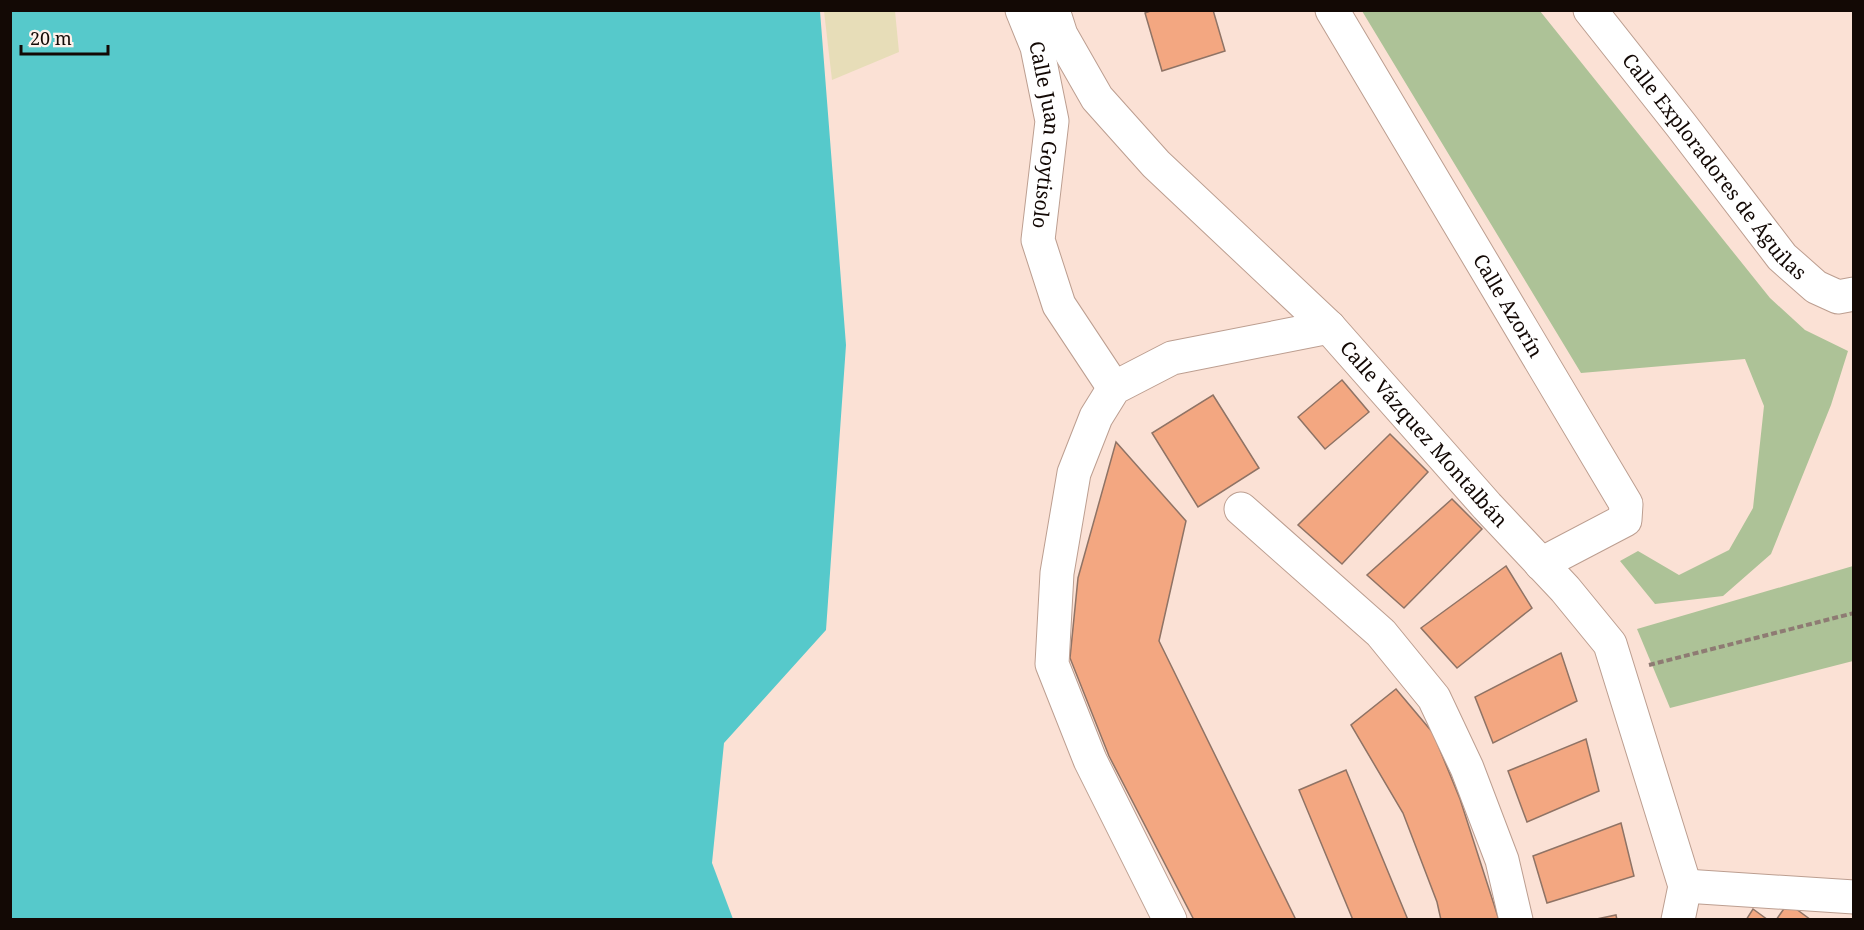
<svg xmlns="http://www.w3.org/2000/svg" width="1864" height="930" viewBox="0 0 1864 930" font-family="'Noto Serif',serif">
	<rect width="100%" height="100%" fill="#fbe1d5"/>
	<!-- green -->
	<g fill="#adc297">
		<polygon points="1362,11 1540,11 1770,298 1805,330 1848,351 1831,405 1771,554 1723,596 1655,604 1620,561 1638,551 1679,575 1729,550 1753,508 1764,406 1745,359 1581,373"/>
		<polygon points="1853,566 1853,661 1670,708 1637,629"/>
	</g>
	<!-- sand -->
	<polygon fill="#e7ddb8" points="824,11 895,11 899,52 832,80"/>
	<!-- water -->
	<polygon fill="#56c9cb" points="10,11 820,11 846,345 826,630 724,743 712,863 733,919 11,919"/>
	<!-- building -->
	<g fill="#f3a781" stroke="#8f7365" stroke-width="1.5">
		<polygon points="1153,10 1213,10 1225,51 1162,71 1145,13"/>
		<polygon points="1342,380 1369,412 1325,449 1298,417"/>
		<polygon points="1213,395 1259,468 1198,507 1152,433"/>
		<polygon points="1390,434 1428,472 1342,564 1298,525"/>
		<polygon points="1116,442 1186,521 1159,641 1296,920 1194,920 1109,756 1070,658 1078,578"/>
		<polygon points="1452,499 1482,529 1404,608 1367,575"/>
		<polygon points="1506,566 1532,608 1457,668 1421,628"/>
		<polygon points="1561,653 1577,701 1493,743 1475,697"/>
		<polygon points="1396,689 1433,733 1460,799 1499,920 1441,920 1437,902 1403,813 1351,725"/>
		<polygon points="1586,739 1599,791 1527,822 1508,771"/>
		<polygon points="1346,770 1408,920 1353,920 1299,790"/>
		<polygon points="1621,823 1634,876 1547,903 1533,856"/>
		<polygon points="1788,903 1811,920 1776,920"/>
		<polygon points="1753,909 1768,920 1746,920"/>
		<polygon points="1616,915 1617,920 1592,920"/>
	</g>
	<g fill="none" stroke-linecap="round" stroke-linejoin="round">
		<!-- minor casing -->
		<g stroke="#bc9e90" stroke-width="35">
			<g id="minor">
				<path id="s1" d="M1022,10L1037,47L1052,121L1038,240L1059,305L1114,388"/>
				<path id="s2" d="M1053,10L1061,35L1097,98L1156,164L1329,327L1487,506L1565,589L1610,644L1685,886L1678,920"/>
				<path id="s3" d="M1332,10L1626,504L1625,520L1541,564"/>
				<path id="s4" d="M1590,10L1681,125L1782,257L1816,287L1838,297L1854,294"/>
				<polyline points="1241,509 1381,633 1434,698 1467,768 1502,860 1516,920"/>
				<polyline points="1685,886 1854,897"/>
				<polyline points="1170,920 1090,760 1052,664 1057,573 1074,473 1096,417 1114,388 1172,358 1329,327"/>
			</g>
		</g>
		<!-- path -->
		<polyline stroke="#8e7b73" stroke-width="4" stroke-dasharray="6 3" stroke-linecap="butt" points="1649,665 1854,613"/>
		<!-- minor -->
		<use href="#minor" stroke="#fff" stroke-width="33"/>
	</g>
	<g text-anchor="middle" stroke-width="4.5" stroke-linejoin="round" paint-order="stroke">
		<!-- street labels -->
		<g font-size="20" fill="#130905" stroke="#fef1eb">
			<text dy="7" stroke="none"><textPath href="#s1" startOffset="129">Calle Juan Goytisolo</textPath></text>
			<text dy="7" stroke="none"><textPath href="#s4" startOffset="200">Calle Exploradores de Águilas</textPath></text>
			<text dy="7" stroke="none"><textPath href="#s3" startOffset="344">Calle Azorín</textPath></text>
			<text dy="7" stroke="none"><textPath href="#s2" startOffset="568">Calle Vázquez Montalbán</textPath></text>
		</g>
	</g>
	<!-- border -->
	<rect width="1864" height="930" fill="none" stroke="#130905" stroke-width="24"/>
	<!-- scale -->
	<path d="M21 45v9h87v-9" fill="none" stroke="#130905" stroke-width="3"/>
	<text x="30" y="45" font-size="18" fill="#130905" stroke="#fef1eb" stroke-width="4.5" paint-order="stroke">20 m</text>
</svg>
